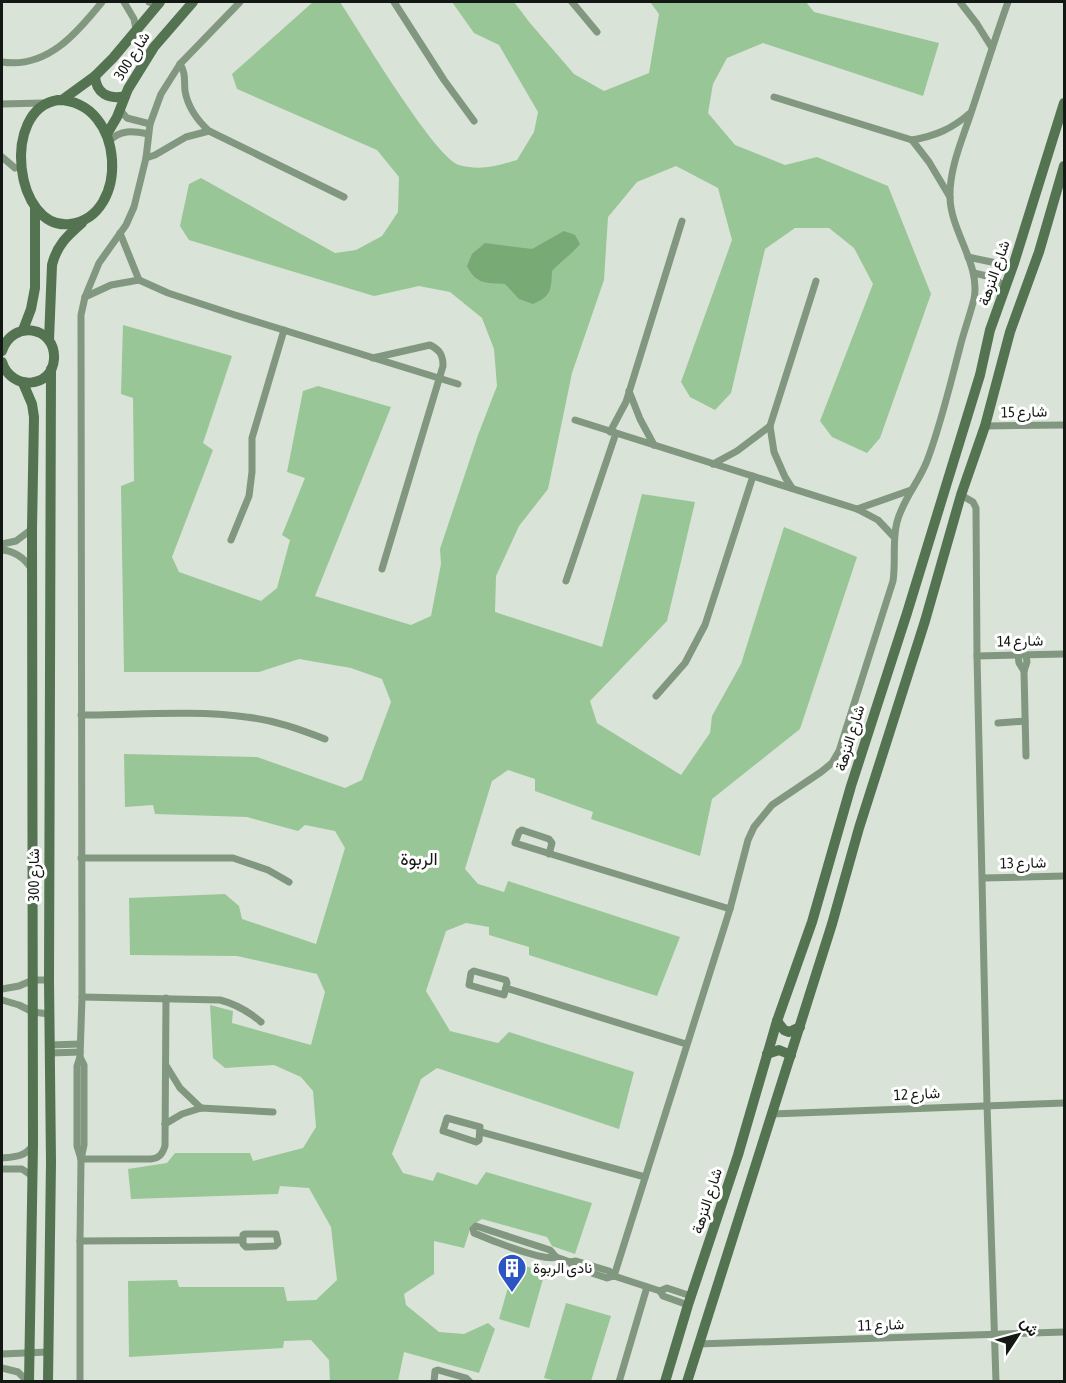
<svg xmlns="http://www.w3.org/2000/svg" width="1066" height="1383" viewBox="0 0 1066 1383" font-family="'Asap Condensed',Vazirmatn,sans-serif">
	<rect width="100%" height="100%" fill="#d9e3d8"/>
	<!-- green -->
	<g fill="#99c696">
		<path d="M313,2H340C358,29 435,158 459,165C480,171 497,166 517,160L534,132L538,112L499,45L474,33L452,2H514L530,23L574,74L604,91L649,73L659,14L650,2H806L814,12L939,43L923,96L763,43L727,58L713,84L708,113L735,145L785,165L817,157L888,186L931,294L880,438L867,453L832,437L820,421L873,284L854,248L829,228H795L765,249L731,393L715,410L690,397L681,382L732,240L718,188L676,166L637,182L608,217L604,280L572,373L548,489L519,526L496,576L495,612L602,647L642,494L695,502L667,621L590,701L597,723L681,775L710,733L712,716L741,664L784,527L857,557L800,729L712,799L700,856L591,819L593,812L535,791V779L508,770L492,781L465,869L478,884L504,892L508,881L680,937L657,996L529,955V947L489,935V927L466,923L446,931L426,991L450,1031L498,1043L509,1032L634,1072L619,1129L437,1068L421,1079L392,1154L403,1173L433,1181L437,1172L477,1185L486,1172L592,1203L575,1254L552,1246L547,1237L482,1219L471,1226L464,1248L434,1241V1274L404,1294L406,1305L439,1332L464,1334L488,1323L495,1329L479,1373L404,1352L398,1381H330L329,1360L311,1340L284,1341L283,1348L129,1357L128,1281L177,1280L179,1287H284L287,1301L316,1300L337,1280L331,1227L309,1188L280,1186L278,1194L131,1199L128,1169L167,1163L175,1153H250L253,1161L303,1148L316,1127L313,1091L301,1077L274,1065L225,1068L213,1058L210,1005L233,1011L232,1023L311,1045L325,992L317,974L237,956L130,955L129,898L225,894L239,906L242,919L316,944L345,848L335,831L305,825L298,831L247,817L155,814L153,805L125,807L124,754L257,757L345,788L362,780L391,702L382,679L351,668L299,659L259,672H124L121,486L134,481L133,398L121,394L123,325L232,356L203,443L213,450L172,557L179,572L261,601L277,588L290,540L282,535L305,478L287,472L303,391L318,386L391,407L315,596L411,625L431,616L441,564L440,549L478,435L497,386L494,349L482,318L450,292L419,286L374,296L189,240L180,226L189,184L201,178L335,253L356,250L382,236L398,212L399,177L377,150L237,89L232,74Z"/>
		<polygon points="515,1263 545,1272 529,1328 499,1319"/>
		<polygon points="566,1303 611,1316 591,1381 556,1381 544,1378"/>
	</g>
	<!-- water -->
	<path fill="#77aa75" d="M564,231L575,235L580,244C572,254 561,261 552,271C551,289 552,296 533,304L519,299L505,284C485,283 476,284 467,266L472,254L485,243L532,249Z"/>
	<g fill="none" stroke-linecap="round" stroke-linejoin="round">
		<!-- street -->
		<g stroke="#81977f" stroke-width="7">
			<polyline points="124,2 134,19 136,29"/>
			<polyline points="149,2 158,4"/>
			<polyline points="394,2 444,80 474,121"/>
			<polyline points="572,2 597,32"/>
			<polyline points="960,2 977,24 992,48"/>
			<path d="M2,62C47,69 77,33 102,2"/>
			<path d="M180,64C186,73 184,81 185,91C188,108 197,120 209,131L344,197"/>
			<path d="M774,97L912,140C935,136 952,129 970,113"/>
			<polyline points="2,104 43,103"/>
			<polyline points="120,110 127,118 150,124"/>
			<polyline points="912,140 929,162 950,197"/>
			<path d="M109,142C119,129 134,131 148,134"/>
			<polyline points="2,157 15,168"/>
			<polyline points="146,158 155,155 186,137 209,131"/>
			<polyline points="120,233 139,280"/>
			<polyline points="968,257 1001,264 1014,263"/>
			<polyline points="974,273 991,277 1006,287"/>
			<polyline points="85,297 111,285 139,280 168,293 235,315 458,384"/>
			<path d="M373,358L430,345C440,350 443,355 443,366L382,569"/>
			<polyline points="629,391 640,419 654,445"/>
			<polyline points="575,420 857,509 878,520 894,537"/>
			<polyline points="985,426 1064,425"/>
			<polyline points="610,432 626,402 682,221"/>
			<polyline points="713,464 737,451 770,426"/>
			<polyline points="792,488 785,477 774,452 770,426 816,281"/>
			<polyline points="961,495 973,502 976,508 977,656 987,1104 996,1382"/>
			<polyline points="857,509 911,490"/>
			<polyline points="231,540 249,496 252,472 252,438 284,330"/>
			<polyline points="2,544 16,541 32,529"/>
			<path d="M2,550C15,551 24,558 31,568"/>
			<polyline points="566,581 616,433"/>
			<polyline points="1018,655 1019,663 1024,671"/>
			<polyline points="1026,655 1027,662 1024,671 1026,756"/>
			<polyline points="977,656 1064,654"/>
			<polyline points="656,696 685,663 705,625 753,476"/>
			<path d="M81,715C133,715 195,710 246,717C274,720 299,729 325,739"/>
			<polyline points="998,723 1025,721"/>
			<polyline points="549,854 552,843 549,839 522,830 519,832 515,843 730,909"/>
			<polyline points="81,858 233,858 268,870 289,882"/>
			<polyline points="983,878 1064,876"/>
			<polygon points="474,971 506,980 507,983 504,995 469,985 471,973"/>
			<polyline points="506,988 686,1044"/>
			<polyline points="2,989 19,986 33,980 49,980"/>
			<path d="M82,997L220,1000C236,1004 248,1011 261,1022"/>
			<polyline points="2,1000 19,1005 33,1012 49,1014"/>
			<polyline points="50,1045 80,1044"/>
			<polyline points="50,1053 80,1052"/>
			<polyline points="80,1057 84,1065 84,1145 81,1159 80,1241 80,1382"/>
			<polyline points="167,1067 180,1088 201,1108"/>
			<polyline points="772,1114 1064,1103"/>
			<polygon points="447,1118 480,1127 479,1140 476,1142 443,1131"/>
			<polyline points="165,1124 182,1114 201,1108 273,1112"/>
			<polyline points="481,1132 645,1177"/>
			<path d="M2,1158C15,1157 25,1157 33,1145"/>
			<polyline points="81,1159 77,1146 77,1066 80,1057 82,997 81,315 85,297 99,263 126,225 134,207 146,158 150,124 161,94 180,64 240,2"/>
			<path d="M81,1159H151C159,1158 162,1155 165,1146L166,998"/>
			<polyline points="2,1169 22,1169 32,1176"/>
			<polygon points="245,1234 276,1234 278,1243 275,1246 246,1247 243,1244 243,1235"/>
			<polyline points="80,1241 242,1240"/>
			<path d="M556,1257C544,1262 488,1239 474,1233L473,1229L476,1226L550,1250L556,1257L570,1262L573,1267L607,1278L614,1276"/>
			<polyline points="570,1262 576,1261 609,1271 614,1276 660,1291 663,1296 688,1305"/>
			<path d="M614,1276L730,909L748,840L754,827L772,805L821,772L832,763L839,751L893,581C896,561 892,541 897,522C903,499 919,482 927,461C941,424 950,385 960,347C964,331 970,315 974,299C981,265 951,232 950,198C949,168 963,138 972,110C984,74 995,38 1008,2"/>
			<polyline points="660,1291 667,1288 691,1296"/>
			<polyline points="698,1344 1064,1332"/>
			<polyline points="2,1354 48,1352"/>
			<polyline points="2,1368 18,1372 28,1382"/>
			<polyline points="434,1382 435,1371 438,1370 466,1378 470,1382"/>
			<polyline points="619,1382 647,1287"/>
		</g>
		<!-- secondary -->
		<g stroke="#537351" stroke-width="10">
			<path d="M95,76C96,93 108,100 125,96"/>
			<path d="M58,100C126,101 130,217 70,224C15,231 0,109 58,100Z"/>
			<polyline points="62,100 95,76 113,58 160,2"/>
			<polyline points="107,134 117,117 128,89 154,47 193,2"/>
			<polyline points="23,330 31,309 35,288 35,209"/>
			<path d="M49,340L52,265C57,245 67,236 82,223"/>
			<path d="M2,351C12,319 56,326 54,359C52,389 11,391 2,362"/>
			<polyline points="23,383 32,404 34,417 32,529 33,1145 29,1382"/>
			<polyline points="777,1021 784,1030 789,1032 800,1027"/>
			<polyline points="767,1054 779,1050 791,1055"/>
			<polyline points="48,1382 51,1162 49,980 51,369"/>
			<polyline points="665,1382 688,1305 738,1155 777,1021 812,922 851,786 907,613 980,375 990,330 1014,263 1064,103"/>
			<polyline points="687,1382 832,924 859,828 925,621 961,495 985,426 1010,332 1039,252 1064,166"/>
		</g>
	</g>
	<!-- icons -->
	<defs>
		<g id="building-pin" transform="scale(1.5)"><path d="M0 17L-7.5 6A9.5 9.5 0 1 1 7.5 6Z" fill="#2c55c4" stroke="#fff"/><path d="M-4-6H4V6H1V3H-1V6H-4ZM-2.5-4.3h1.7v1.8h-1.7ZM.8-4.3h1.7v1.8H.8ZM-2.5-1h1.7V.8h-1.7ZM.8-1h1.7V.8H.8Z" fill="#fff"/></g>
	</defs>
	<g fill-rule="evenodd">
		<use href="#building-pin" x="512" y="1268"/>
	</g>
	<g text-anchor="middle" stroke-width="6" stroke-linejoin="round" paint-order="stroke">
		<!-- street labels -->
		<g font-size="15" fill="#141814" stroke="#fff">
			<text transform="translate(132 56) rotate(-58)" y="5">شارع 300</text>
			<text transform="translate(994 273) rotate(-71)" y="5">شارع النزهة</text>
			<text transform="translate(1024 412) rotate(-1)" y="5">شارع 15</text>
			<text transform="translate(1020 641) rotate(-1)" y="5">شارع 14</text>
			<text transform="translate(850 738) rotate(-73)" y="5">شارع النزهة</text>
			<text transform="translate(1023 863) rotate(-1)" y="5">شارع 13</text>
			<text transform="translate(34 875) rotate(-90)" y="5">شارع 300</text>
			<text transform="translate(917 1094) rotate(-3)" y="5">شارع 12</text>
			<text transform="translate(707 1201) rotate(-72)" y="5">شارع النزهة</text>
			<text transform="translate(881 1325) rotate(-2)" y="5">شارع 11</text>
		</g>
		<!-- poi labels -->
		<g font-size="15" fill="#141814" stroke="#fff" text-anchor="start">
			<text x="533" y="1273">نادى الربوة</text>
		</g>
		<!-- quarter labels -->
		<g font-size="18" fill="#141814" stroke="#fff">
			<text x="419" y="865">الربوة</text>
		</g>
	</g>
	<!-- border -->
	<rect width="1066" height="1383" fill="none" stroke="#141814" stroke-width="6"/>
	<!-- north arrow -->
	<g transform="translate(1018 1335) rotate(54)" stroke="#ffffff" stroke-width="4.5" paint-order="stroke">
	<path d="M0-4.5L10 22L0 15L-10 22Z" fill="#141814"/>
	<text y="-9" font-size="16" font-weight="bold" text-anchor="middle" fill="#141814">ش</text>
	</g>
</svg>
